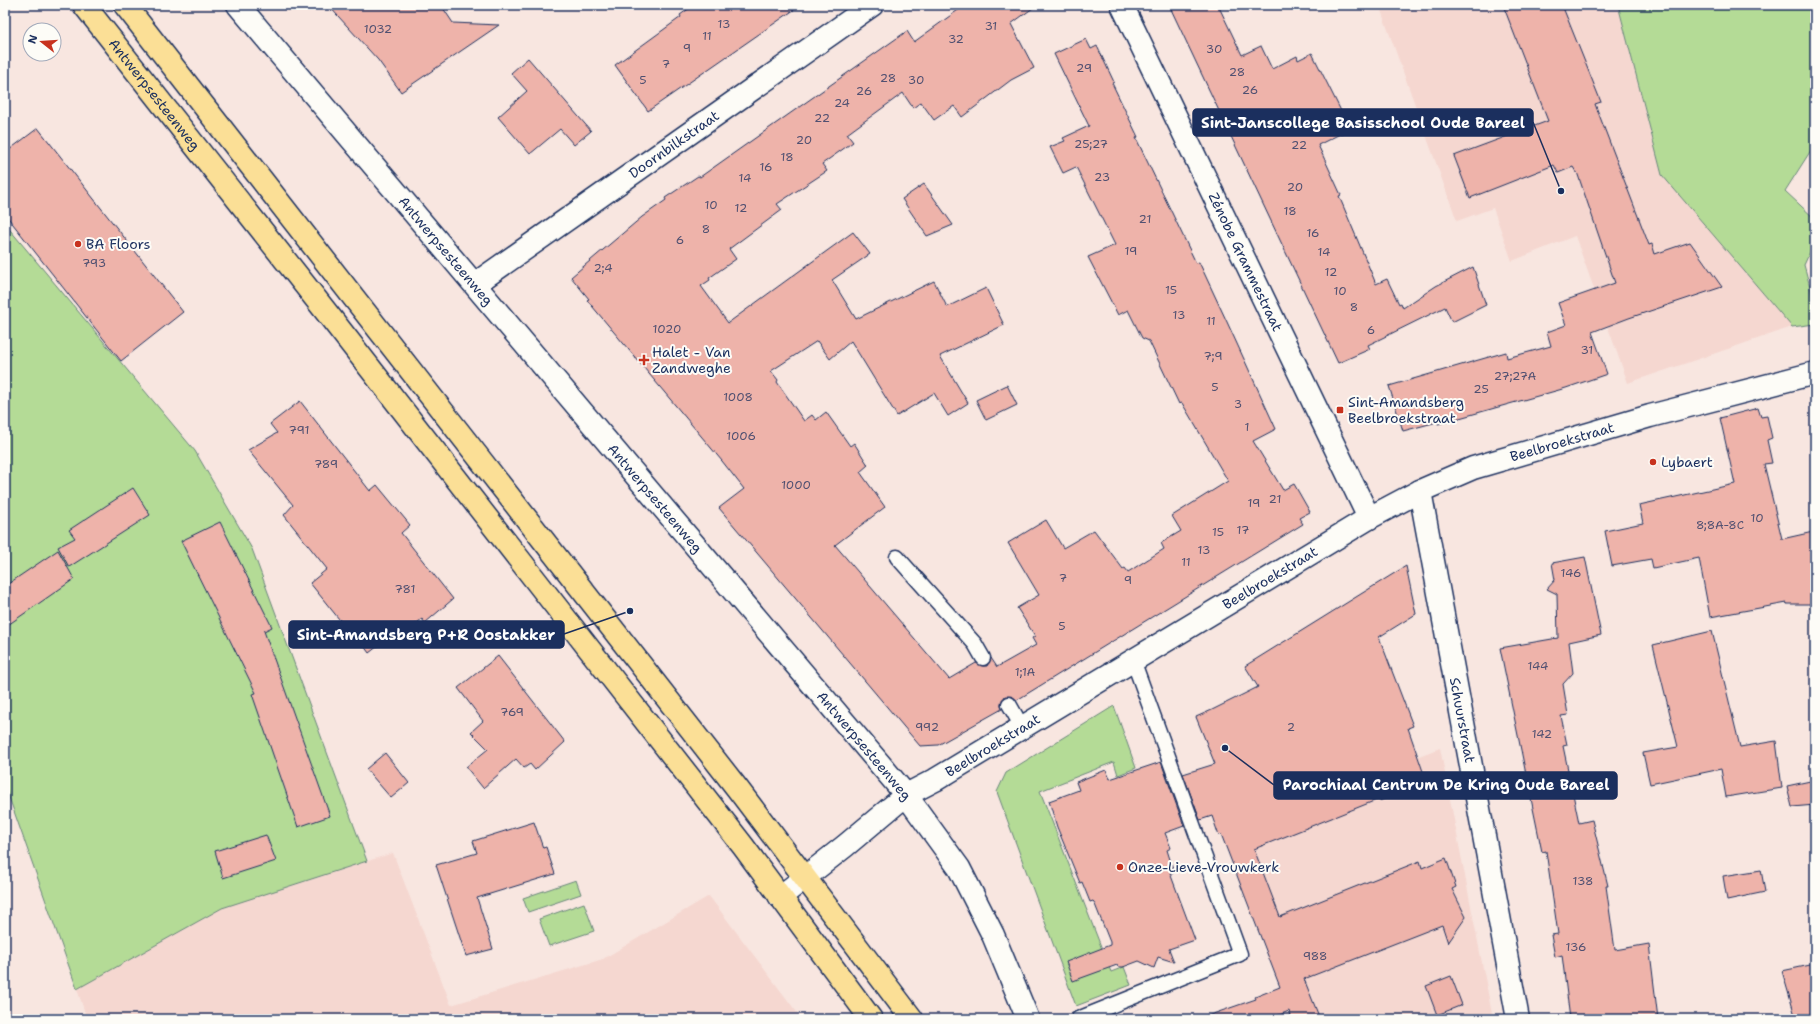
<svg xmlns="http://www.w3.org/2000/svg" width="1820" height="1024" viewBox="0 0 1820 1024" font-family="'Shantell Sans',sans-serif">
	<rect width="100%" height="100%" fill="#f8e6e0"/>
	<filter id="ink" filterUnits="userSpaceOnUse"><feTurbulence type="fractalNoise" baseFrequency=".025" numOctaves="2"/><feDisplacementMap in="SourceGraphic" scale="8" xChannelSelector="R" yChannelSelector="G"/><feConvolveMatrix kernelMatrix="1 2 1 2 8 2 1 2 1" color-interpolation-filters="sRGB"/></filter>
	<g filter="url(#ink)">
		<!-- built -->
		<g fill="#f5d7d0">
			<polygon points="1379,5 1618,5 1662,175 1792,327 1628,383 1575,236 1512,261 1493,208 1457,221"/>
			<polygon points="1440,748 1493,1019 1266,1019 1255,997 1280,987 1221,834 1335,788"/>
			<polygon points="393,853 451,1005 603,959 709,896 802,1019 87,1019 77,989 222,908"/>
		</g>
		<!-- green -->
		<g fill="#b4db96" stroke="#68857a">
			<polygon points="1618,5 1815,5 1815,144 1785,191 1815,219 1815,241 1804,265 1815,305 1815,324 1792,327 1662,175"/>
			<polygon points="5,224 195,451 252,549 367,861 222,908 77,989 5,786"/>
			<polygon points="1114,706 1136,768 1118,775 1114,762 1040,791 1111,972 1124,967 1131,985 1076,1006 997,792 1006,773"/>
			<polygon points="576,880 581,894 528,912 523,898"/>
			<polygon points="584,903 594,931 549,946 539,919"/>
		</g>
		<!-- building -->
		<g fill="#eeb3aa" stroke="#1b2f5e">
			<polygon points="328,5 441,5 453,23 499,25 401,92 378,60"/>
			<polygon points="694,5 801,5 648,111 615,65 681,17 680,15"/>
			<polygon points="965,5 1037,5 1011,24 1034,68 1011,80 962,117 954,106 934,120 921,102 913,108 903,93 847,134 853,142 822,164 827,171 777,204 782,210 729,249 736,259 709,278 710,280 701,286 728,323 853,232 870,254 832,280 856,319 934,281 947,307 986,288 1004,325 940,356 968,403 948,416 934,393 897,416 851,341 830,359 817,341 771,371 778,380 777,382 804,421 812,415 816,420 826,412 850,446 854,443 868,465 860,472 885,507 835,545 949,679 976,663 983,666 987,666 991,658 997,667 1036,645 1032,638 1035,636 1017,608 1039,595 1008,543 1046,520 1063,548 1094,530 1123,569 1125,568 1128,572 1164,549 1161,543 1181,531 1172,516 1228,481 1182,403 1179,404 1149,341 1142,338 1128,310 1118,315 1088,257 1115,245 1076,167 1063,173 1050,147 1065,141 1063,138 1089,126 1054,54 1086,39 1091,49 1097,46 1114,82 1112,83 1138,137 1136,138 1196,263 1199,262 1227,322 1276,429 1253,441 1283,490 1294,484 1310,512 1299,518 1303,524 1017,700 1013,697 1005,696 1001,704 1002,709 938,745 920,746 719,508 744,489 722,461 587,300 589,299 571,277 642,217 666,200 665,198 698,176 700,177 907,31 914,42"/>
			<polygon points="1169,5 1218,5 1242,55 1261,46 1272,69 1297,56 1298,60 1312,53 1350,129 1318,145 1341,195 1339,196 1376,284 1387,279 1399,304 1401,303 1403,308 1436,286 1473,267 1486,305 1452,322 1445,307 1368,345 1370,349 1338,363"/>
			<polygon points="1503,5 1562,5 1601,102 1595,104 1649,245 1652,244 1655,254 1690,242 1722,287 1629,318 1592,332 1607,374 1566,388 1438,424 1437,422 1403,431 1389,386 1506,352 1507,358 1551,346 1547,332 1566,325 1558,303 1615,283 1577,172 1576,172 1573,167 1558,173 1554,165 1470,198 1454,156 1548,121"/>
			<polygon points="528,58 591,131 574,145 560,129 530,154 498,117 527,91 511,73"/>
			<polygon points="38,128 183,312 121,361 5,214 5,153"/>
			<polygon points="924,184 953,225 927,236 902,199"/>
			<polygon points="1007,385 1017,405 986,420 976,400"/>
			<polygon points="300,401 370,491 377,485 410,525 401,533 453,599 425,623 422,619 390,643 387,639 369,653 346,621 343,624 310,583 327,569 284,515 293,505 248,450 277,433 270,424"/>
			<polygon points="1758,408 1761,417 1767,416 1772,438 1767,440 1772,463 1764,464 1782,539 1813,532 1815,604 1787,604 1787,603 1710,617 1699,558 1653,568 1651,559 1612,566 1605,531 1643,523 1639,505 1735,484 1720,418"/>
			<polygon points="133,488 150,515 69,567 58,547 75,538 69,530"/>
			<polygon points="220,522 272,627 264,631 330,816 298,827 252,694 256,693 181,541"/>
			<polygon points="58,550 74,579 5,627 5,586"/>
			<polygon points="1585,557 1601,635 1569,642 1573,673 1563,684 1568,715 1561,716 1567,745 1563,746 1579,823 1592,820 1608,886 1606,886 1615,950 1649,944 1658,1019 1570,1019 1562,955 1555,957 1551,935 1558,934 1546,851 1542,852 1500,648 1558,638 1557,594 1547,589 1555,580 1552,563"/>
			<polygon points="1406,566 1416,614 1379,637 1413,726 1408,728 1427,783 1379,801 1379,799 1254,849 1280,917 1420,861 1422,868 1446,858 1456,887 1452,889 1466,917 1448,943 1442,925 1304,979 1320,1019 1292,1019 1289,1011 1269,1019 1208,1019 1207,1016 1256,999 1255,997 1280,987 1221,834 1219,836 1212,816 1200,820 1183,774 1215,764 1196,717 1212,710 1258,687 1245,666"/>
			<polygon points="1712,631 1740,747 1776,741 1782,788 1726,797 1721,769 1650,784 1643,753 1678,747 1653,645"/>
			<polygon points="498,656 565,742 535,770 530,764 524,768 516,759 483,788 466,767 488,749 471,732 483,721 458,688"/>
			<polygon points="385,753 409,783 391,798 366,769"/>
			<polygon points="1161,762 1184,826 1165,833 1171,848 1167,850 1174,872 1170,873 1195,940 1169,949 1174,962 1158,957 1154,968 1139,961 1123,967 1118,967 1117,965 1073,981 1066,962 1110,945 1110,942 1094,902 1093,901 1090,902 1082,882 1080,883 1057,827 1049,801 1079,790 1076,782 1106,770 1110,779"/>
			<polygon points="1815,780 1815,805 1792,807 1787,786"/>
			<polygon points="534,822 543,848 546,847 555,874 477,898 493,949 466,956 436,865 477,853 473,841"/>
			<polygon points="266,835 276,861 223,878 215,851"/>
			<polygon points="1761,870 1765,892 1727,900 1723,876"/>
			<polygon points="1815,964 1815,1019 1796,1019 1782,971"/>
			<polygon points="1451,976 1462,1005 1437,1015 1426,986"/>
		</g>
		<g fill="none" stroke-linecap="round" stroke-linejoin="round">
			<!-- lane casing -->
			<g stroke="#1b2f5e" stroke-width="17">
				<g id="lane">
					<polyline points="897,557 975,644 983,658"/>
					<polyline points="1009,704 1022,727"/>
					<polyline points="1078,1019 1240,954 1133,660"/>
				</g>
			</g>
			<!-- street casing -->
			<g stroke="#1b2f5e" stroke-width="25">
				<g id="street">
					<path id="s1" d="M238,5L906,795L959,868L993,935L1028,1019"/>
					<path id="s2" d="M1122,5L1369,518"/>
					<path id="s3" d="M475,284L872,5"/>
					<path id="s4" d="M1420,491L1518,1019"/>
				</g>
			</g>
			<!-- secondary casing -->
			<g stroke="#1b2f5e" stroke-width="25">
				<g id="secondary">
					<path id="s5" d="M780,897L845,846L906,795L935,780L1369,518L1420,491L1473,468L1650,416L1815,373"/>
				</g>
			</g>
			<!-- primary casing -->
			<g stroke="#1b2f5e" stroke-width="25">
				<g id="primary">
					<path id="s6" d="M84,5L327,313L743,846L871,1019"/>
					<polyline points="125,5 737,788 912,1019"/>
				</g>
			</g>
			<!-- lane -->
			<use href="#lane" stroke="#fdfcf7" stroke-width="14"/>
			<!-- street -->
			<use href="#street" stroke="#fdfcf7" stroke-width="22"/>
			<!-- secondary -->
			<use href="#secondary" stroke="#fdfcf7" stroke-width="22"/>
			<!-- primary -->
			<use href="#primary" stroke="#fbdf96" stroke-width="22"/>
		</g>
	</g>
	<!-- markers -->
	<g fill="#c8321e" stroke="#fdfcf7" stroke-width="1.5">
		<circle cx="78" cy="244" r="4"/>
		<path d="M642 354h4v4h4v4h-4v4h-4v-4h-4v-4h4z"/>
		<rect x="1336" y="406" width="8" height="8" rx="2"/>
		<circle cx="1653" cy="462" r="4"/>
		<circle cx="1120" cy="867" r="4"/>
	</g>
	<g text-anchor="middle" stroke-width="4" stroke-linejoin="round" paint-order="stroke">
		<!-- number labels -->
		<g font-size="12" fill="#505071">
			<text x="724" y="28">13</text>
			<text x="991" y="30">31</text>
			<text x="378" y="33">1032</text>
			<text x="707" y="40">11</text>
			<text x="956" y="43">32</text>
			<text x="687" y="52">9</text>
			<text x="1214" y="53">30</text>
			<text x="666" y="68">7</text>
			<text x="1084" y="72">29</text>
			<text x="1237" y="76">28</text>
			<text x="888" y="82">28</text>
			<text x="643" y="84">5</text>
			<text x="916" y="84">30</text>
			<text x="1250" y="94">26</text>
			<text x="864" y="95">26</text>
			<text x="842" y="107">24</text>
			<text x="822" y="122">22</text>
			<text x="804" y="144">20</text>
			<text x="1091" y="148">25;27</text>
			<text x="1299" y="149">22</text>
			<text x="787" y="161">18</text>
			<text x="766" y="171">16</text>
			<text x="1102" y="181">23</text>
			<text x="745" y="182">14</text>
			<text x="1295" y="191">20</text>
			<text x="711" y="209">10</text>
			<text x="741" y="212">12</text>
			<text x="1290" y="215">18</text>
			<text x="1145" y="223">21</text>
			<text x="706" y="233">8</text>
			<text x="1313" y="237">16</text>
			<text x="680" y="244">6</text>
			<text x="1131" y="255">19</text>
			<text x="1324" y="256">14</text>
			<text x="94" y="267">793</text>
			<text x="603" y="272">2;4</text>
			<text x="1331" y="276">12</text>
			<text x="1171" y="294">15</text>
			<text x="1340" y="295">10</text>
			<text x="1354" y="311">8</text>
			<text x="1179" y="319">13</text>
			<text x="1211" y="325">11</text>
			<text x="667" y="333">1020</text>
			<text x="1371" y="334">6</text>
			<text x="1587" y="354">31</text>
			<text x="1213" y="360">7;9</text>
			<text x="1515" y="380">27;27A</text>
			<text x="1215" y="391">5</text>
			<text x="1481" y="393">25</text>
			<text x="738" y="401">1008</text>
			<text x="1238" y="408">3</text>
			<text x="1247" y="431">1</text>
			<text x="299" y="434">791</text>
			<text x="741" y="440">1006</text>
			<text x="326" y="468">789</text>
			<text x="796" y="489">1000</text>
			<text x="1275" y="503">21</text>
			<text x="1254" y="507">19</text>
			<text x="1757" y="522">10</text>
			<text x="1720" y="529">8;8A-8C</text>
			<text x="1243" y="534">17</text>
			<text x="1218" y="536">15</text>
			<text x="1204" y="554">13</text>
			<text x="1186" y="566">11</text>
			<text x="1571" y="577">146</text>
			<text x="1063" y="582">7</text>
			<text x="1128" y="584">9</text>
			<text x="405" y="593">781</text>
			<text x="1062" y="630">5</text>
			<text x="1538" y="670">144</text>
			<text x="1025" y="676">1;1A</text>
			<text x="512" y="716">769</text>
			<text x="927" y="731">992</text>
			<text x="1291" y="731">2</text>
			<text x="1542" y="738">142</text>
			<text x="1583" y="885">138</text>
			<text x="1576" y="951">136</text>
			<text x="1315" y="960">988</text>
		</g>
		<!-- street labels -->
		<g font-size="14" fill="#1b2f5e" stroke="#fdfcf7">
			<text dy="5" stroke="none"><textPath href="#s6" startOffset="114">Antwerpsesteenweg</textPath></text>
			<text dy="5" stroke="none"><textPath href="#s3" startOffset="243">Doornbilkstraat</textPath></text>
			<text dy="5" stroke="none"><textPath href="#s1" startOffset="322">Antwerpsesteenweg</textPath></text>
			<text dy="5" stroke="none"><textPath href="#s2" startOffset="285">Zénobe Grammestraat</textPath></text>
			<text dy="5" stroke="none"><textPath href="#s5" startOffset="910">Beelbroekstraat</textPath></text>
			<text dy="5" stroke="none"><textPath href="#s1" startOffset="646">Antwerpsesteenweg</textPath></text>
			<text dy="5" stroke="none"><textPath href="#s5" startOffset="586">Beelbroekstraat</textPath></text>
			<text dy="5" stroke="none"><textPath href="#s4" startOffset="233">Schuurstraat</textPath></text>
			<text dy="5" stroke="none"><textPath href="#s5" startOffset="262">Beelbroekstraat</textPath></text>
			<text dy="5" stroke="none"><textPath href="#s1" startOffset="970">Antwerpsesteenweg</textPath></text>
		</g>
		<!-- poi labels -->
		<g font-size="14" fill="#1b2f5e" stroke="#fdfcf7" text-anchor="start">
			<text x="86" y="249">BA Floors</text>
			<text x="652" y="357">Halet - Van<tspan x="652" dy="16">Zandweghe</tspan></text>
			<text x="1348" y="407">Sint-Amandsberg<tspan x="1348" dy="16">Beelbroekstraat</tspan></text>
			<text x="1661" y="467">Lybaert</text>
			<text x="1128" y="872">Onze-Lieve-Vrouwkerk</text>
		</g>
	</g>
	<!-- callouts -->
	<path fill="none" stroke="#1b2f5e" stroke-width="1.5" d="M1561 191L1533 122M630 611L564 634M1225 748L1274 785"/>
	<g fill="#1b2f5e" stroke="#fdfcf7" stroke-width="1.5">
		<circle cx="1561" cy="191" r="4"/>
		<circle cx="630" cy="611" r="4"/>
		<circle cx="1225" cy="748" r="4"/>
	</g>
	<g fill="#1b2f5e" stroke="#1b2f5e" stroke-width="1.5">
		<rect x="1193" y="109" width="340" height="27" rx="4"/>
		<rect x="289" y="621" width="275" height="27" rx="4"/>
		<rect x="1274" y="772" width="343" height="27" rx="4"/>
	</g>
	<g font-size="15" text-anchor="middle" font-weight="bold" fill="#fff">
		<text x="1363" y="128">Sint-Janscollege Basisschool Oude Bareel</text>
		<text x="426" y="640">Sint-Amandsberg P+R Oostakker</text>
		<text x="1446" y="790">Parochiaal Centrum De Kring Oude Bareel</text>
	</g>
	<!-- margin -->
	<rect width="1820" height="1024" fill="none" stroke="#fdfcf7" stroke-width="20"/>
	<rect x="10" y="10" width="1800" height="1004" fill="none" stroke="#1b2f5e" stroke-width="1.5" filter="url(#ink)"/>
	<!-- north arrow -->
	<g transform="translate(42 42) rotate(287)"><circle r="19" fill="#fdfcf7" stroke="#a3aaba"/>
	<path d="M0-3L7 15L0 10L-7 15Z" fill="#c8321e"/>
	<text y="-6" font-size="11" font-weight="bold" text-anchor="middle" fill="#1b2f5e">N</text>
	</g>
</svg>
